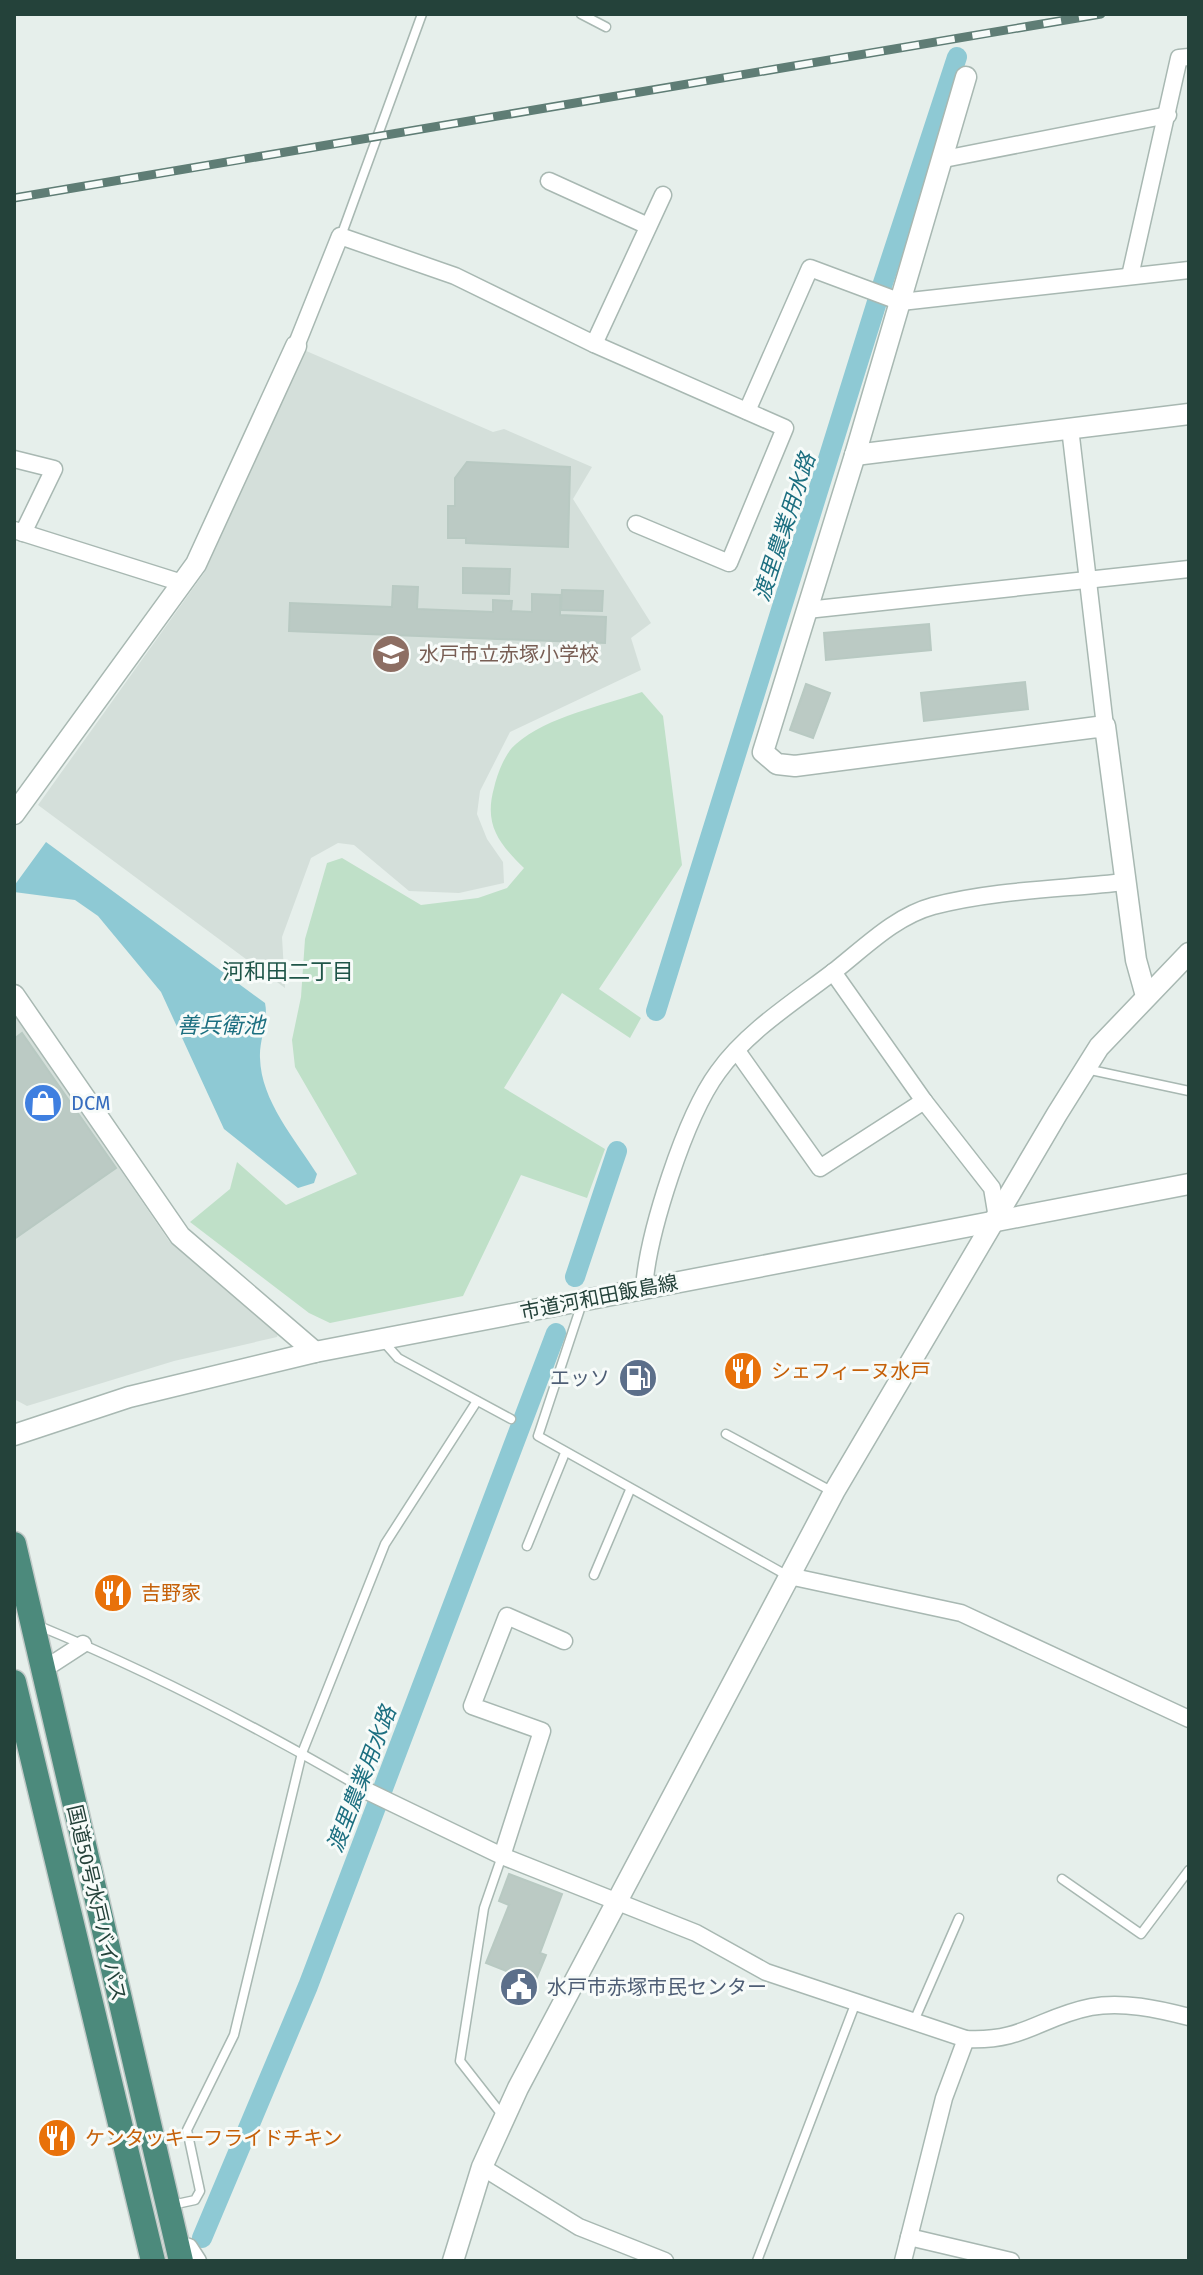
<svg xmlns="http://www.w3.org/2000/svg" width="1203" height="2275" viewBox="0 0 1203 2275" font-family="'Fira Sans','Noto Sans JP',sans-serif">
	<rect width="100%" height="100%" fill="#e6efeb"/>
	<!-- built -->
	<g fill="#d4dfda">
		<polygon points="304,350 493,432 504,429 592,467 573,499 651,623 631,638 641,670 510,732 480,791 477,814 487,839 503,862 504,883 459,893 409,891 354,845 338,843 311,858 282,937 285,988 38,805 204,573"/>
		<polygon points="16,1017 169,1241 279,1331 277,1337 174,1361 27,1406 14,1399"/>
	</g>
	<!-- green -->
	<path fill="#bfe0c8" d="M642,692L663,716L682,865L599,989L641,1018L630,1038L562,993L504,1088L605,1149L587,1198L521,1175L463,1296L330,1323L309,1313L190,1222L230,1189L237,1162L286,1205L357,1174L295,1067L292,1040L301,997L305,939L327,863L342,858L421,905L478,898L507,888L524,868C498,843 484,824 494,788C497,774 505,753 516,744C548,716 603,706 642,692Z"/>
	<!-- water -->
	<path fill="#8ec9d4" d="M46,842L265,1003C269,1022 259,1039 260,1058C261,1101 295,1139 317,1174L314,1183L298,1188L224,1129L161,992L98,916L75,900L14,892V886Z"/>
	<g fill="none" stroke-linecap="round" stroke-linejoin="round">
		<!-- canal -->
		<g stroke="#8ec9d4" stroke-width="20">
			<polyline points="656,1011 881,289 957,57"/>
			<polyline points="575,1277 617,1151"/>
			<polyline points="202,2238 308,1986 556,1333"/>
		</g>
	</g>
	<!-- building -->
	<g fill="#bbcac4" stroke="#b8c9c2" stroke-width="2">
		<polygon points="467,462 570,467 568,547 466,543 466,538 448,538 448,506 455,506 455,478"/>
		<polygon points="463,568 510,569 509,594 463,593"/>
		<polygon points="393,586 418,587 417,609 493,612 493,600 512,601 511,611 532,612 532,594 560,595 560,615 606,617 605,643 289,631 290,603 392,607"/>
		<polygon points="562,590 603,591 602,611 561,610"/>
		<polygon points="929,624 931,650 826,660 824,633"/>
		<polygon points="1025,682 1028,709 924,721 921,693"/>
		<polygon points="806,684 830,693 813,738 790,730"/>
		<polygon points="22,1033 116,1168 14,1239 14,1039"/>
		<polygon points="509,1874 562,1894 540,1953 546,1955 535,1982 486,1963 509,1905 499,1901"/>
	</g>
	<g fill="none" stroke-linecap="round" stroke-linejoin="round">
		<!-- service casing -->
		<g stroke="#a8b8b2" stroke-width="11">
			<g id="service">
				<polyline points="581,14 606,27"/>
				<polyline points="341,236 422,14"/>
				<polyline points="1086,1069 1189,1091"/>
				<polyline points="582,1303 538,1436 788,1576"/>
				<polyline points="383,1341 398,1358 511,1419"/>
				<polyline points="726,1434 833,1492"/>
				<polyline points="527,1546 565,1453"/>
				<polyline points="594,1575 630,1490"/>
				<path d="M39,1626C151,1672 261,1729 365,1790"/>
				<polyline points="502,1856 484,1908 460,2061 503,2116"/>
				<polyline points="1062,1879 1141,1934 1189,1870"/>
				<polyline points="914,2021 959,1918"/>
				<polyline points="172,2205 195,2200 200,2191 187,2130 234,2035 302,1753 385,1544 477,1401"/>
				<polyline points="757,2261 856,2002"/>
			</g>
		</g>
		<!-- minor casing -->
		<g stroke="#a8b8b2" stroke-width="19">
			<g id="minor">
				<polyline points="944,159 1168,115"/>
				<polyline points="549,181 648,226"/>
				<polyline points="1130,276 1179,58 1189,57"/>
				<polyline points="594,344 663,195"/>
				<polyline points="296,346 340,236 455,276 594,344 785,428 729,563 636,524"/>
				<polyline points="747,411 810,268 901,302 1189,270"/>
				<polyline points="1070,428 1105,726"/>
				<polyline points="14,459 54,469 23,533"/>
				<polyline points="14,530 182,583"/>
				<polyline points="807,610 1189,569"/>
				<polyline points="833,972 924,1101 992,1188 997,1218"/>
				<polyline points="737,1051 820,1168 924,1101"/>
				<path d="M644,1288C648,1233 685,1117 718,1072C748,1030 797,1000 837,969C866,946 896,916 933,906C994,890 1062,889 1125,882"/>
				<polyline points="789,1576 961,1613 1189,1719"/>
				<polyline points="43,1670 83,1644"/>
				<path d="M365,1790L502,1856L696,1933L766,1972L966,2039C1024,2042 1040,2017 1091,2007C1122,2001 1158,2009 1189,2017"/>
				<polyline points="502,1856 542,1731 472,1706 507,1616 564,1641"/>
				<polyline points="482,2167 579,2227 665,2261"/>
				<polyline points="909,2237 1011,2261"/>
				<polyline points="177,2244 189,2247 198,2261"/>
				<polyline points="903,2261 944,2098 966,2039"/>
			</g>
		</g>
		<!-- tertiary casing -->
		<g stroke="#a8b8b2" stroke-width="23">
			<g id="tertiary">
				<polyline points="966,77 855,455 763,752 777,764 795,766 1105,726 1136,960 1146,996"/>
				<polyline points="855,455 1189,414"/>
				<polyline points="14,814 196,564 296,346"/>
				<polyline points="14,995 180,1236 315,1352"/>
				<polyline points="14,1435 129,1397 315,1352 1189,1184"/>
				<polyline points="453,2261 482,2167 518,2088 834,1492 1057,1114 1099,1047 1189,953"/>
			</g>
		</g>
		<!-- trunk casing -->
		<g stroke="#c2cac8" stroke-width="27">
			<g id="trunk">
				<polyline points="14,1544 181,2261"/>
				<polyline points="14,1682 153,2261"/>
			</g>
		</g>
		<!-- service -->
		<use href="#service" stroke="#fff" stroke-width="8"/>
		<!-- minor -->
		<use href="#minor" stroke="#fff" stroke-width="16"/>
		<!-- tertiary -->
		<use href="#tertiary" stroke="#fff" stroke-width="20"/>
		<!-- trunk -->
		<use href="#trunk" stroke="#4c8a7c" stroke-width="24"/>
		<!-- rail casing -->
		<g stroke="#5f7d75" stroke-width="9">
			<polyline id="rail" points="14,198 1101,14"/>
		</g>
		<!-- rail -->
		<use href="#rail" stroke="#f7fbf9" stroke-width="6" stroke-dasharray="18" stroke-linecap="butt"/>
	</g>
	<!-- icons -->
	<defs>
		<g id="school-disc" transform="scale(2)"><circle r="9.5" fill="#8d6e63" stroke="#f7fbf9"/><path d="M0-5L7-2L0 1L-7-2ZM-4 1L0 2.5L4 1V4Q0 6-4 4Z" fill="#fff"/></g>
		<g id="shop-disc" transform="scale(2)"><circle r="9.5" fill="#3f7fe0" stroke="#f7fbf9"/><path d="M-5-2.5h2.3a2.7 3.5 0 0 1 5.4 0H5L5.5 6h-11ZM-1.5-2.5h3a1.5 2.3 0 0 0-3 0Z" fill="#fff"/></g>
		<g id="restaurant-disc" transform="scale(2)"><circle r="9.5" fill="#e8710a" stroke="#f7fbf9"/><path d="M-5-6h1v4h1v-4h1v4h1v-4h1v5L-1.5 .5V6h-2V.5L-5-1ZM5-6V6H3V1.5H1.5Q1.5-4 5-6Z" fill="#fff"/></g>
		<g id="fuel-disc" transform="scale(2)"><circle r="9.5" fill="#5c6f8a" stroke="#f7fbf9"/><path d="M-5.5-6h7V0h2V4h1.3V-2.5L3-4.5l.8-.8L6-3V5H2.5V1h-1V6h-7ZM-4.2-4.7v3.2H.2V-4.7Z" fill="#fff"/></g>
		<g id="civic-disc" transform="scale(2)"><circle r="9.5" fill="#5c6f8a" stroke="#f7fbf9"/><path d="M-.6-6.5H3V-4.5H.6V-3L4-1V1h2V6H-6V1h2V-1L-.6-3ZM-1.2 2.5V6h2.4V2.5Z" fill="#fff"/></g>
	</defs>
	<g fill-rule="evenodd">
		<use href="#school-disc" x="391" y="654"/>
		<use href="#shop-disc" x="43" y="1103"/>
		<use href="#restaurant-disc" x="743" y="1371"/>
		<use href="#fuel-disc" x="638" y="1378"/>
		<use href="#restaurant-disc" x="113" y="1593"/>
		<use href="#civic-disc" x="519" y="1987"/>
		<use href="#restaurant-disc" x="57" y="2138"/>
	</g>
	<g text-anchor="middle" stroke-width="6" stroke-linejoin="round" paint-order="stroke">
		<!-- education labels -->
		<g font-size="20" fill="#785e54" stroke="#f7fbf9" text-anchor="start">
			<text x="419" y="661">水戸市立赤塚小学校</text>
		</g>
		<!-- shop labels -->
		<g font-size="20" fill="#366cbe" stroke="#f7fbf9" text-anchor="start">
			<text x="71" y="1110">DCM</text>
		</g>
		<!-- street labels -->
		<g font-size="20" fill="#24423a" stroke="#f7fbf9">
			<text transform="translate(599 1297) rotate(-11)" y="7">市道河和田飯島線</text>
			<text transform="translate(97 1903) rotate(77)" y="7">国道50号水戸バイパス</text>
		</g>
		<!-- food labels -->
		<g font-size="20" fill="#c56008" stroke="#f7fbf9" text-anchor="start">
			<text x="771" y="1378">シェフィーヌ水戸</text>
			<text x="141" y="1600">吉野家</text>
			<text x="85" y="2145">ケンタッキーフライドチキン</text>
		</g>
		<!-- service labels -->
		<g font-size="20" fill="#4e5e75" stroke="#f7fbf9" text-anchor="end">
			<text x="610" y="1385">エッソ</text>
			<text x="547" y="1994" text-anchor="start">水戸市赤塚市民センター</text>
		</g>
		<!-- water labels -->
		<g font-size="22" font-style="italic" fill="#1c6f80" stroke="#f7fbf9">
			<text transform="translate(784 527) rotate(-72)" y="8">渡里農業用水路</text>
			<text x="221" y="1033">善兵衛池</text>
			<text transform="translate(361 1779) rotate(-69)" y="8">渡里農業用水路</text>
		</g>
		<!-- neighbourhood labels -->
		<g font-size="22" fill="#1f5548" stroke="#f7fbf9">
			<text x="288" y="979">河和田二丁目</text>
		</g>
	</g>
	<!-- border -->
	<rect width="1203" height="2275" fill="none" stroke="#24423a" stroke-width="32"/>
</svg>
